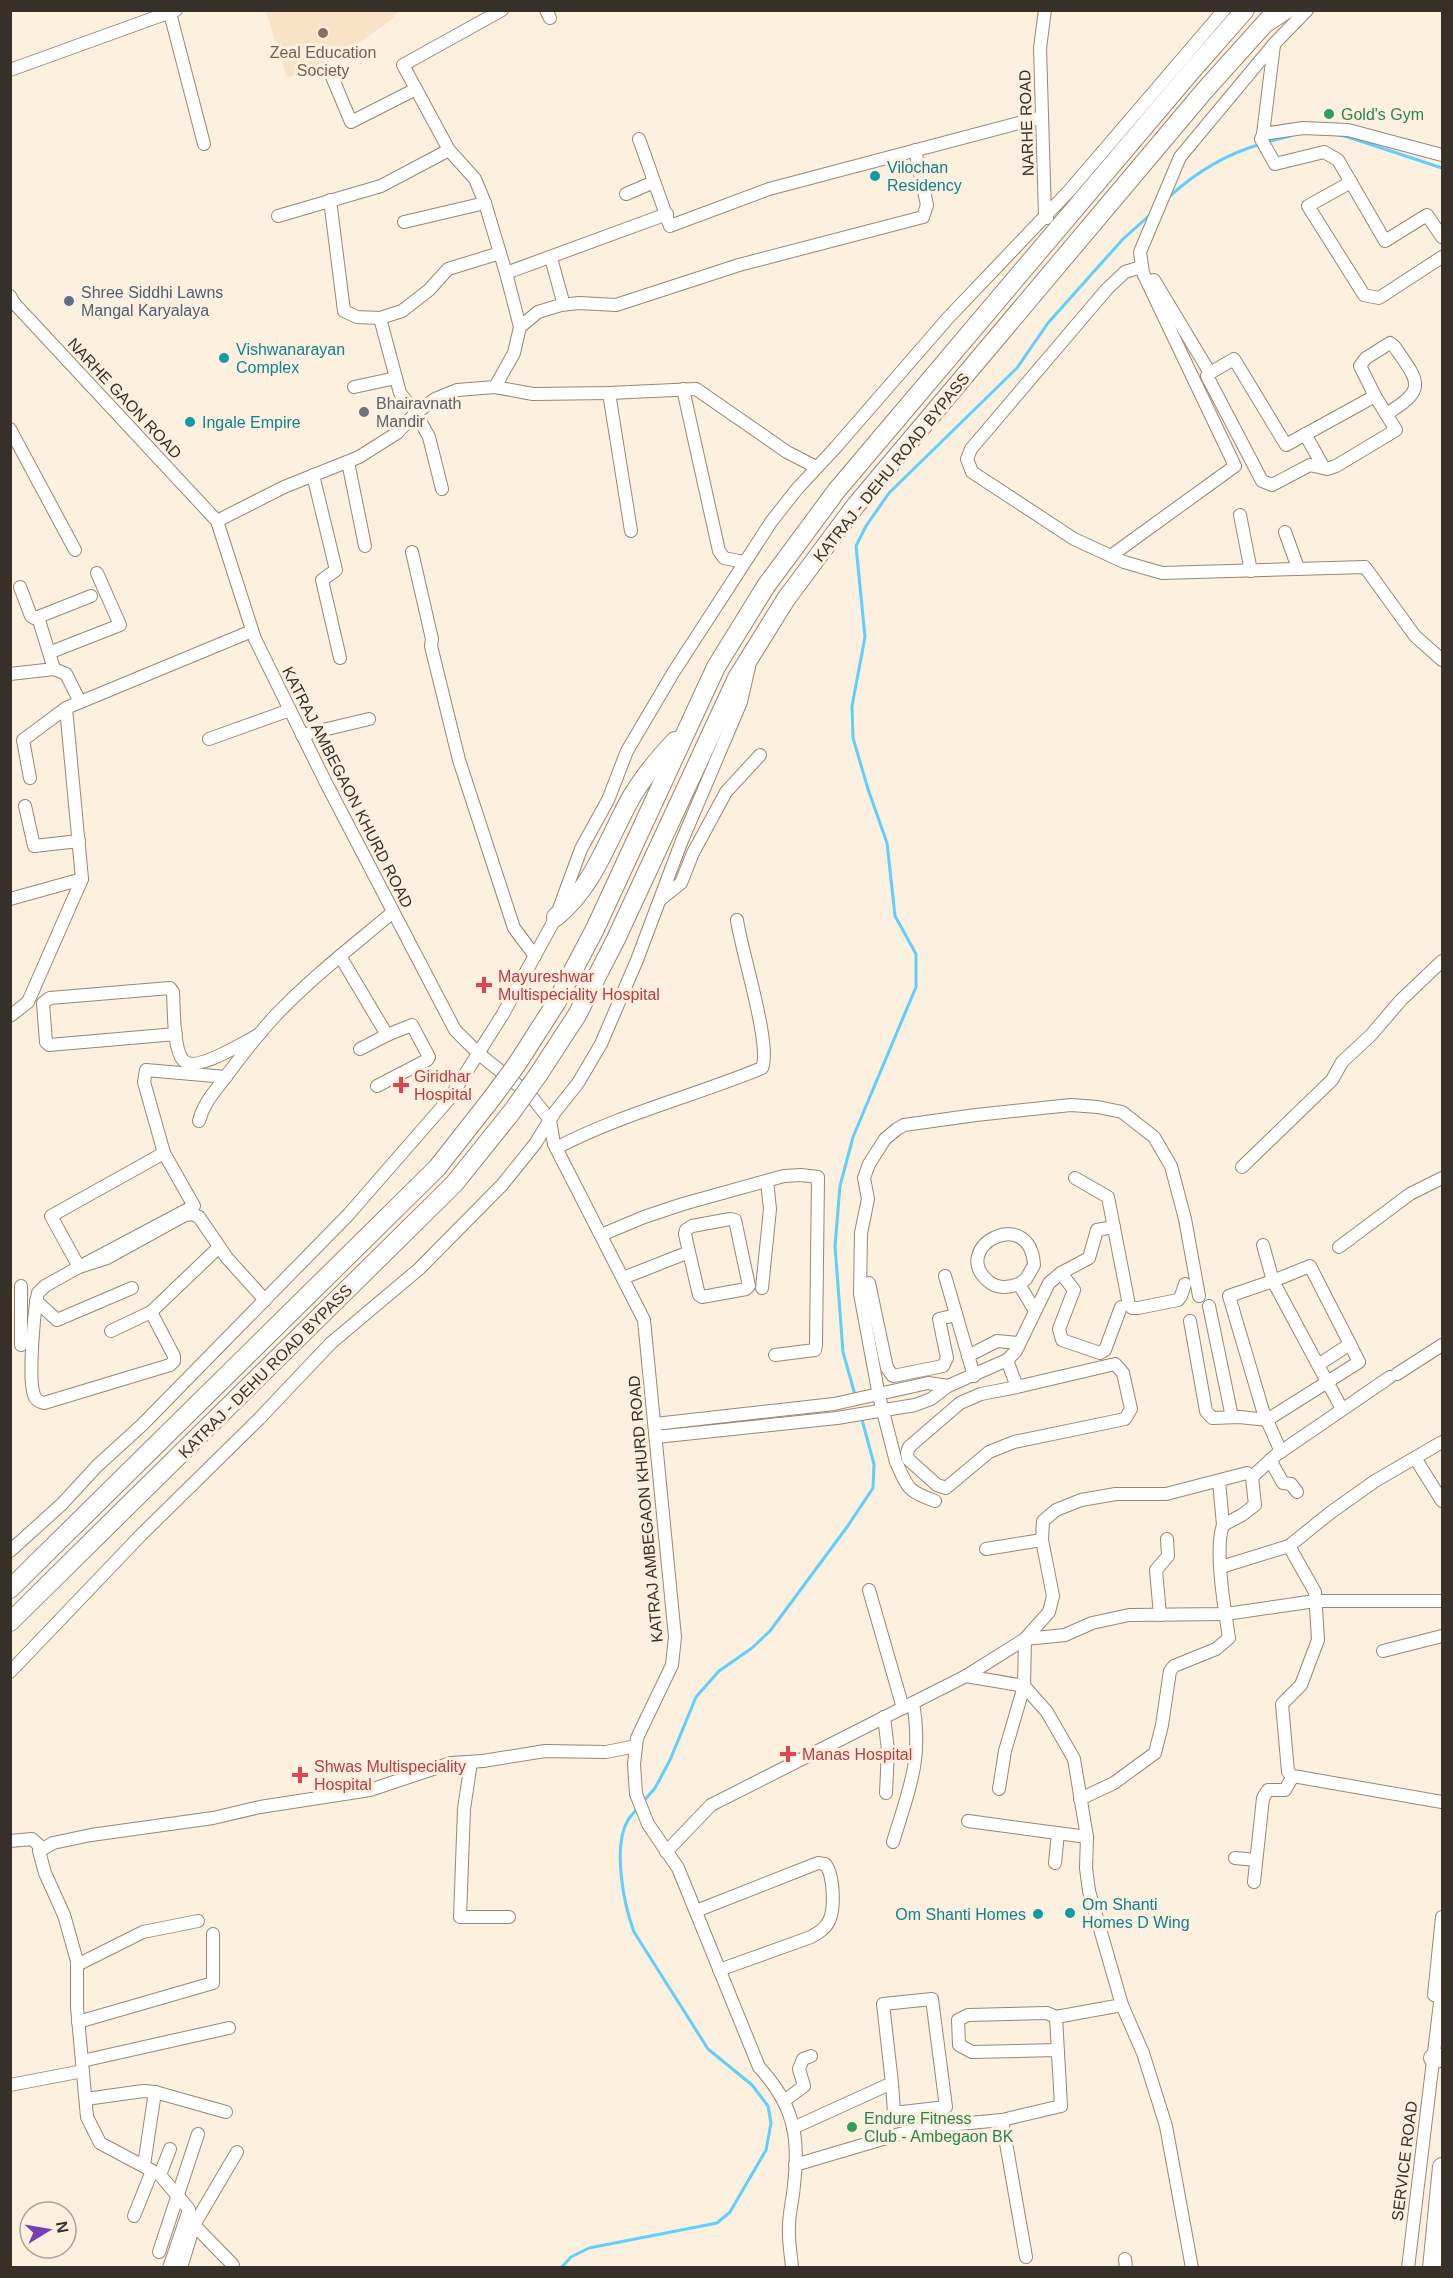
<svg xmlns="http://www.w3.org/2000/svg" width="1453" height="2278" viewBox="0 0 1453 2278" font-family="Arial,sans-serif">
	<rect width="100%" height="100%" fill="#fdf0df"/>
	<!-- built -->
	<polygon fill="#f8e3c7" points="266,11 266,10 398,11 392,19 353,47 323,64 287,78"/>
	<g fill="none" stroke-linecap="round" stroke-linejoin="round">
		<!-- stream -->
		<g stroke="#5ecffe" stroke-width="3">
			<polyline points="1338,135 1348,137 1442,168"/>
			<polyline points="1267,142 1290,136"/>
			<path d="M1169,197C1196,172 1226,154 1261,144"/>
			<polyline points="855,1395 843,1352 835,1246 840,1186 853,1137 916,987 916,954 895,916 887,843 868,789 853,738 852,706 865,637 856,546 866,526 889,493 1017,368 1048,323 1123,239 1151,214"/>
			<polyline points="643,1802 655,1788 670,1760 696,1697 719,1671 752,1648 770,1631 847,1527 873,1488 874,1464 861,1416"/>
			<path d="M561,2268L571,2257L589,2248L717,2223L730,2212L766,2150L771,2123L768,2106L752,2085L708,2049L634,1932C624,1905 612,1847 628,1820C630,1816 634,1813 637,1809"/>
		</g>
		<!-- minor casing -->
		<g stroke="#968874" stroke-width="14">
			<g id="minor">
				<polyline points="502,10 403,65 449,150 475,179 485,203 506,273"/>
				<polyline points="546,10 550,18"/>
				<polyline points="1045,10 1040,48 1045,215 1047,218"/>
				<polyline points="170,13 204,144"/>
				<polyline points="1270,24 1291,10"/>
				<polyline points="1274,45 1263,134 1261,139 1275,164 1324,152 1338,160 1385,241 1427,215 1442,237"/>
				<polyline points="10,70 176,10"/>
				<polyline points="330,72 351,122 416,89"/>
				<polyline points="1263,134 1303,128 1348,130 1442,155"/>
				<polyline points="639,139 670,226 769,189 1042,117"/>
				<polyline points="1351,182 1308,206 1364,295 1379,298 1442,257"/>
				<polyline points="626,194 654,182"/>
				<polyline points="330,200 344,311 357,317 380,318"/>
				<polyline points="278,216 381,186 449,150"/>
				<polyline points="404,222 485,203"/>
				<polyline points="551,258 562,298"/>
				<polyline points="1141,267 1125,272 1107,289 971,449 967,459 972,472 1074,539 1124,562 1162,573 1365,567 1415,636 1442,660"/>
				<polyline points="1154,280 1210,373 1234,359 1286,445 1375,396 1396,430 1336,466 1327,469 1310,465 1272,485 1262,481 1207,376 1210,373"/>
				<path d="M10,296L14,303L217,521L255,639L325,781L455,1030L478,1053L531,1096L550,1120L554,1144L644,1320L675,1637L672,1665L637,1738L634,1764L636,1794L648,1824L678,1868L759,2067C793,2104 800,2135 794,2185C793,2199 789,2213 789,2226C788,2240 791,2254 792,2268"/>
				<polyline points="520,327 506,273 667,214"/>
				<polyline points="354,387 396,378"/>
				<polyline points="495,387 514,353 520,327 538,312 561,305 579,303 616,305 739,265 923,217 927,205 915,150"/>
				<polyline points="683,389 719,551 724,558 744,562"/>
				<polyline points="609,393 631,531"/>
				<path d="M1375,396L1360,366L1366,358L1390,343L1394,346C1418,381 1429,389 1386,414"/>
				<polyline points="10,429 75,550"/>
				<polyline points="1305,434 1324,468"/>
				<polyline points="348,462 365,546"/>
				<polyline points="313,475 336,570 322,580 340,658"/>
				<polyline points="442,489 429,437 416,413 400,393 380,318 402,311 429,290 448,269 500,253"/>
				<polyline points="1240,515 1251,571"/>
				<polyline points="217,521 284,487 359,457 397,433 416,413 435,399 457,390 495,387 533,394 609,393 696,389 787,452 816,467"/>
				<polyline points="1285,532 1298,568"/>
				<polyline points="412,552 432,639 431,646 459,760 514,928 535,956"/>
				<polyline points="1112,555 1235,466 1143,273 1140,252 1180,157 1274,44 1307,10"/>
				<polyline points="20,587 31,616 34,618 38,617"/>
				<polyline points="51,652 120,625 97,573"/>
				<polyline points="54,669 38,617 91,596"/>
				<polyline points="10,674 54,669 66,674 80,702"/>
				<polyline points="302,735 369,719"/>
				<polyline points="209,739 290,710"/>
				<polyline points="30,778 23,740 66,708"/>
				<polyline points="25,806 34,846 79,841"/>
				<polyline points="10,899 82,879"/>
				<polyline points="661,899 681,883 693,853 726,792 760,755"/>
				<polyline points="340,956 387,1035 360,1049"/>
				<polyline points="10,1016 28,1002 82,879 66,708 252,631"/>
				<path d="M176,1034L49,1045L46,1042L43,1003L50,998L170,988L173,992C174,1008 173,1049 183,1060C195,1074 244,1042 258,1035"/>
				<polyline points="377,1086 427,1060 429,1057 412,1025 387,1035"/>
				<path d="M199,1121C204,1102 216,1090 227,1075C243,1054 258,1034 276,1015C312,977 354,945 393,912"/>
				<path d="M556,1148C621,1114 694,1096 762,1068C772,1046 741,950 737,920"/>
				<polygon points="164,1153 194,1206 79,1267 51,1216"/>
				<polyline points="164,1153 144,1082 146,1070 226,1077"/>
				<polyline points="1242,1167 1332,1080 1342,1062 1371,1035 1401,1000 1442,961"/>
				<polyline points="1075,1178 1108,1197 1129,1305 1132,1308 1138,1308 1178,1300 1181,1296 1185,1284"/>
				<polyline points="601,1235 644,1217 683,1204 784,1176 801,1175 818,1177 816,1345 815,1350 775,1355"/>
				<polyline points="1263,1245 1273,1281 1229,1296 1263,1411 1281,1452"/>
				<polyline points="1339,1247 1410,1194 1442,1178"/>
				<polyline points="1061,1273 1074,1290 1059,1329 1062,1340 1100,1353 1105,1350 1121,1307"/>
				<polyline points="945,1276 974,1376"/>
				<polyline points="623,1278 689,1252 685,1234 686,1230 692,1226 730,1219 735,1220 749,1286 746,1289 702,1297 699,1295 689,1252"/>
				<polyline points="869,1283 887,1368 893,1376 943,1366 947,1358 939,1319 956,1315"/>
				<path d="M1019,1284C1008,1288 997,1289 988,1281C949,1247 1030,1204 1034,1265L1026,1279L1019,1284L1035,1311"/>
				<polyline points="762,1288 770,1209 767,1181"/>
				<polyline points="36,1301 57,1320 132,1288"/>
				<polyline points="1209,1306 1232,1417"/>
				<polyline points="151,1312 219,1247"/>
				<polyline points="1190,1321 1206,1411 1212,1418 1240,1417 1267,1420 1359,1362 1350,1344"/>
				<path d="M111,1331L151,1312L174,1356V1361L170,1365L44,1403C40,1402 35,1400 34,1395C28,1380 34,1310 38,1293L45,1286L79,1267L107,1258L185,1215L192,1214L199,1217L227,1258L265,1300"/>
				<polyline points="21,1345 21,1286"/>
				<polyline points="968,1356 997,1341 1019,1343"/>
				<polyline points="1007,1360 1017,1387 981,1394 960,1403 909,1447 907,1453 908,1459 937,1485 946,1488 989,1452 1014,1442 1125,1419 1131,1409 1123,1373 1115,1364 1017,1387"/>
				<polyline points="1318,1365 1273,1281 1310,1266 1350,1344 1318,1365 1342,1409"/>
				<polyline points="1397,1374 1442,1345"/>
				<polyline points="655,1424 834,1404 928,1383 948,1386"/>
				<polyline points="656,1437 837,1418 915,1405 931,1399 948,1386 1007,1360 1016,1351 1049,1283 1061,1273 1089,1258 1097,1230 1114,1227"/>
				<polyline points="1415,1458 1442,1501"/>
				<polyline points="1270,1460 1283,1483 1291,1484 1297,1492"/>
				<polyline points="1219,1481 1223,1525"/>
				<path d="M935,1501C907,1491 908,1488 896,1462L879,1396L860,1294L861,1233L868,1199L864,1178L869,1164L885,1139L897,1129L904,1125L976,1115L1071,1105L1098,1107L1122,1112L1154,1137L1171,1166L1185,1219L1199,1296"/>
				<polyline points="1289,1546 1315,1592 1318,1640 1301,1685 1282,1704 1288,1772 1293,1776 1442,1802"/>
				<polyline points="986,1549 1042,1540"/>
				<polyline points="10,1551 62,1504 97,1466 142,1425 348,1215 450,1098 503,1014 556,917 581,849 608,800 627,751 673,673 771,522 797,489 836,447 948,318 1069,191 1224,10"/>
				<polyline points="1221,1567 1289,1546 1330,1513 1375,1481 1442,1442"/>
				<polyline points="869,1590 903,1708"/>
				<polyline points="1160,1615 1156,1570 1168,1556 1167,1539"/>
				<polyline points="1383,1651 1442,1636"/>
				<polyline points="10,1672 141,1535 259,1419 331,1343 419,1269 502,1185 535,1144 555,1112 578,1083 601,1044 637,960 681,843 741,702 749,667"/>
				<polyline points="966,1676 1024,1686 1047,1712 1074,1759 1087,1837 1086,1868 1089,1891 1122,2005 1143,2053 1166,2126 1192,2268"/>
				<polyline points="884,1717 888,1750 886,1793"/>
				<polyline points="471,1762 464,1809 460,1917 509,1917"/>
				<polyline points="999,1789 1005,1751 1024,1686 1025,1639 1049,1612 1053,1596 1042,1540 1043,1521 1056,1510 1081,1500 1116,1494 1166,1494 1247,1473"/>
				<path d="M1080,1799L1114,1783L1155,1753L1162,1725L1170,1671L1174,1666L1216,1649L1229,1638C1225,1611 1214,1550 1223,1525L1242,1515L1255,1505L1252,1477L1276,1455L1390,1377"/>
				<polyline points="968,1821 1087,1837"/>
				<polyline points="10,1841 32,1839 43,1849"/>
				<path d="M893,1842C909,1789 923,1760 913,1703"/>
				<polyline points="666,1852 711,1805 966,1676 1025,1639 1065,1635 1092,1623 1129,1615 1226,1614 1315,1601 1442,1601"/>
				<polyline points="1235,1858 1256,1860"/>
				<polyline points="1055,1863 1058,1833"/>
				<polyline points="1254,1882 1263,1798 1268,1790 1285,1790 1293,1776"/>
				<path d="M696,1911L818,1863L825,1864C834,1874 835,1909 829,1921C825,1929 818,1933 811,1937L719,1970"/>
				<polyline points="77,1965 143,1932 198,1921"/>
				<polyline points="1434,1995 1442,1917"/>
				<polyline points="1056,2017 1122,2005"/>
				<polyline points="78,2022 213,1983 213,1934"/>
				<polyline points="82,2061 229,2028"/>
				<polyline points="10,2085 83,2071"/>
				<polyline points="86,2099 143,2091 155,2092 226,2112"/>
				<polyline points="784,2101 804,2086 799,2069 803,2059 811,2056"/>
				<polyline points="1002,2120 1061,2106 1056,2017 1047,2013 968,2015 958,2020 959,2045 972,2052 1057,2050"/>
				<polyline points="793,2128 892,2083 883,2004 932,1999 946,2107 894,2113 892,2083"/>
				<polyline points="144,2165 155,2092"/>
				<polyline points="795,2165 910,2131 937,2126 1002,2120 1026,2257"/>
				<polyline points="160,2175 170,2149"/>
				<polyline points="134,2216 152,2171"/>
				<polyline points="159,2252 198,2134"/>
				<polyline points="1125,2259 1126,2268"/>
				<polyline points="233,2265 194,2225 237,2152"/>
				<polyline points="169,2268 189,2210"/>
				<polyline points="181,2268 194,2225 188,2208 160,2175 100,2143 87,2117 77,2007 77,1961 64,1915 45,1873 39,1851 53,1843 91,1835 213,1818 260,1807 370,1790 451,1763 483,1761 545,1751 606,1752 636,1746"/>
				<polyline points="1408,2268 1442,1986"/>
			</g>
		</g>
		<!-- highway casing -->
		<g stroke="#968874" stroke-width="20">
			<g id="highway">
				<path d="M556,917C595,885 608,838 632,796C644,776 659,758 675,741"/>
				<polyline points="517,1064 556,1003 595,929 716,667 766,586 837,490 1188,75 1245,10"/>
				<polyline points="538,1075 577,1015 616,939 737,678 786,599 856,505 1205,90 1277,10"/>
				<polyline points="10,1589 437,1168 492,1098"/>
				<polyline points="10,1622 454,1184 511,1113"/>
				<polyline points="1433,2058 1442,2058"/>
				<polyline points="1432,2268 1442,2167"/>
			</g>
		</g>
		<!-- minor -->
		<use href="#minor" stroke="#fff" stroke-width="12"/>
		<!-- highway -->
		<use href="#highway" stroke="#fff" stroke-width="18"/>
		<!-- highway-bridge casing -->
		<g stroke="#968874" stroke-width="20" stroke-linecap="butt">
			<g id="highway-bridge">
				<polyline points="492,1098 517,1064"/>
				<polyline points="511,1113 538,1075"/>
			</g>
		</g>
		<!-- highway-bridge -->
		<use href="#highway-bridge" stroke="#fff" stroke-width="18"/>
	</g>
	<!-- markers -->
	<circle fill="#8d6e63" stroke="#fdf0df" stroke-width="2" cx="323" cy="33" r="6"/>
	<g fill="#2e9e5b" stroke="#fdf0df" stroke-width="2">
		<circle cx="1329" cy="114" r="6"/>
		<circle cx="852" cy="2127" r="6"/>
	</g>
	<g fill="#0f9aa8" stroke="#fdf0df" stroke-width="2">
		<circle cx="875" cy="176" r="6"/>
		<circle cx="224" cy="358" r="6"/>
		<circle cx="190" cy="422" r="6"/>
		<circle cx="1070" cy="1913" r="6"/>
		<circle cx="1038" cy="1914" r="6"/>
	</g>
	<circle fill="#5c6f8a" stroke="#fdf0df" stroke-width="2" cx="69" cy="301" r="6"/>
	<circle fill="#6b7280" stroke="#fdf0df" stroke-width="2" cx="364" cy="412" r="6"/>
	<g fill="#e0444e" stroke="#fdf0df" stroke-width="2">
		<path d="M481 976h6v6h6v6h-6v6h-6v-6h-6v-6h6z"/>
		<path d="M398 1076h6v6h6v6h-6v6h-6v-6h-6v-6h6z"/>
		<path d="M785 1745h6v6h6v6h-6v6h-6v-6h-6v-6h6z"/>
		<path d="M297 1766h6v6h6v6h-6v6h-6v-6h-6v-6h6z"/>
	</g>
	<g text-anchor="middle" stroke-width="6" stroke-linejoin="round" paint-order="stroke">
		<!-- education labels -->
		<g font-size="16" fill="#785e54" stroke="#fdf0df">
			<text x="323" y="58">Zeal Education<tspan x="323" dy="18">Society</tspan></text>
		</g>
		<!-- leisure labels -->
		<g font-size="16" fill="#27864d" stroke="#fdf0df" text-anchor="start">
			<text x="1341" y="120">Gold's Gym</text>
			<text x="864" y="2124">Endure Fitness<tspan x="864" dy="18">Club - Ambegaon BK</tspan></text>
		</g>
		<!-- street labels -->
		<g font-size="16" fill="#363028" stroke="#fdf0df">
			<text transform="translate(1026 123) rotate(-92)" y="6">NARHE ROAD</text>
			<text transform="translate(125 398) rotate(47)" y="6">NARHE GAON ROAD</text>
			<text transform="translate(891 467) rotate(-51)" y="6">KATRAJ - DEHU ROAD BYPASS</text>
			<text transform="translate(348 787) rotate(63)" y="6">KATRAJ AMBEGAON KHURD ROAD</text>
			<text transform="translate(265 1371) rotate(-45)" y="6">KATRAJ - DEHU ROAD BYPASS</text>
			<text transform="translate(645 1509) rotate(-95)" y="6">KATRAJ AMBEGAON KHURD ROAD</text>
			<text transform="translate(1404 2161) rotate(-83)" y="6">SERVICE ROAD</text>
		</g>
		<!-- culture labels -->
		<g font-size="16" fill="#0d838f" stroke="#fdf0df" text-anchor="start">
			<text x="887" y="173">Vilochan<tspan x="887" dy="18">Residency</tspan></text>
			<text x="236" y="355">Vishwanarayan<tspan x="236" dy="18">Complex</tspan></text>
			<text x="202" y="428">Ingale Empire</text>
			<text x="1082" y="1910">Om Shanti<tspan x="1082" dy="18">Homes D Wing</tspan></text>
			<text x="1026" y="1920" text-anchor="end">Om Shanti Homes</text>
		</g>
		<!-- service labels -->
		<g font-size="16" fill="#4e5e75" stroke="#fdf0df" text-anchor="start">
			<text x="81" y="298">Shree Siddhi Lawns<tspan x="81" dy="18">Mangal Karyalaya</tspan></text>
		</g>
		<!-- worship labels -->
		<g font-size="16" fill="#5b616d" stroke="#fdf0df" text-anchor="start">
			<text x="376" y="409">Bhairavnath<tspan x="376" dy="18">Mandir</tspan></text>
		</g>
		<!-- health labels -->
		<g font-size="16" fill="#be3a42" stroke="#fdf0df" text-anchor="start">
			<text x="498" y="982">Mayureshwar<tspan x="498" dy="18">Multispeciality Hospital</tspan></text>
			<text x="414" y="1082">Giridhar<tspan x="414" dy="18">Hospital</tspan></text>
			<text x="802" y="1760">Manas Hospital</text>
			<text x="314" y="1772">Shwas Multispeciality<tspan x="314" dy="18">Hospital</tspan></text>
		</g>
	</g>
	<!-- border -->
	<rect width="1453" height="2278" fill="none" stroke="#363028" stroke-width="24"/>
	<!-- north arrow -->
	<g transform="translate(48 2230) rotate(79)"><circle r="28" fill="#fdf0df" stroke="#ada396" stroke-width="1.5"/>
	<path d="M0-4.5L10 22L0 15L-10 22Z" fill="#773fb5"/>
	<text y="-9" font-size="16" font-weight="bold" text-anchor="middle" fill="#363028">N</text>
	</g>
</svg>
